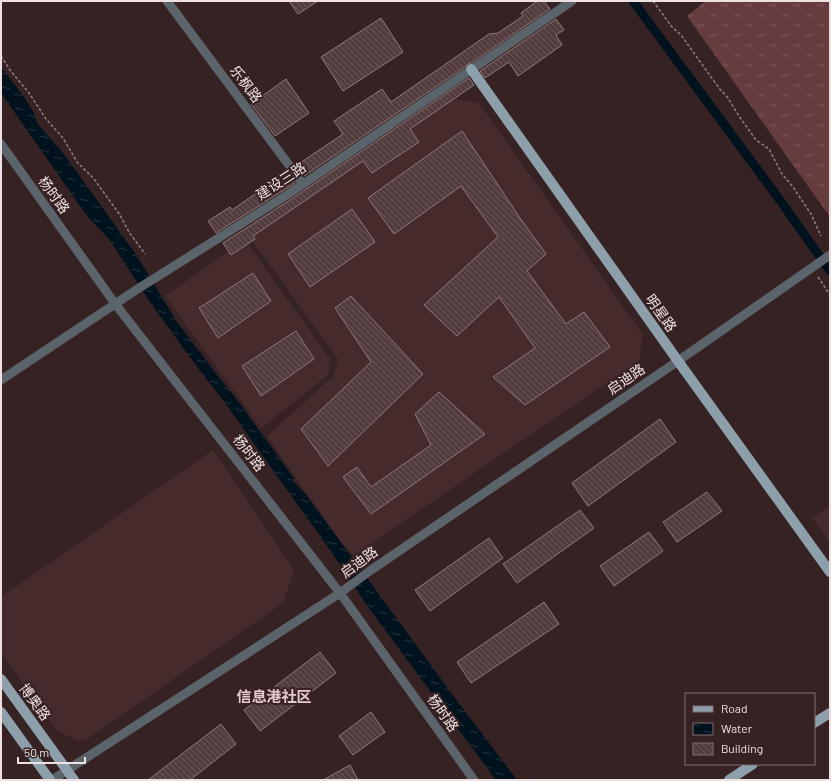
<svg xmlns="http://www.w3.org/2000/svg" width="831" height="781" viewBox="0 0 831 781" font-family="Barlow,'Noto Sans SC',sans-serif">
	<defs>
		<pattern id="grass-tufts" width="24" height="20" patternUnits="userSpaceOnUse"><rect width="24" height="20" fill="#663d3f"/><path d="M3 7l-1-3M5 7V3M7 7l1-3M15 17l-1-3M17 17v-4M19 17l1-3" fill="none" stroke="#7c595a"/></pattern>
		<pattern id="water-ripples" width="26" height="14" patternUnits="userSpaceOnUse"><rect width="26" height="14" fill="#00121e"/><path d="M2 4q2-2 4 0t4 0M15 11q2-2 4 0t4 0" fill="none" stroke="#26343e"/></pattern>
		<pattern id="building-back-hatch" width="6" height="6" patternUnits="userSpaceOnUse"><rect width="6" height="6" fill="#523c3d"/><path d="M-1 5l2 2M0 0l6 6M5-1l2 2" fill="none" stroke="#6b5859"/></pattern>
	</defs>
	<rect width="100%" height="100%" fill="#372223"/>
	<!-- built -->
	<g fill="#462b2d">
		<polygon points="449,98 479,103 643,335 639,361 354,555 342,544 267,436 334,376 338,359 249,236"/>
		<polygon points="245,240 330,359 328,375 261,428 165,296"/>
		<polygon points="213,450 294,570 283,603 83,742 58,732 1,653 1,597"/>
		<polygon points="830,506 830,542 812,518"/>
	</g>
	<!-- grass -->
	<polygon fill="url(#grass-tufts)" points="706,1 830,1 830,217 687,16"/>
	<!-- water -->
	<polygon fill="url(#water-ripples)" points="1,67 24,97 34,113 37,123 64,154 137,256 177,322 221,380 238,401 293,477 294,482 307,496 452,694 517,780 496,780 368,607 330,550 225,403 192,360 152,305 109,239 87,216 1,93"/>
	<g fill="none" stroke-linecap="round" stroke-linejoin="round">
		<!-- canal -->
		<polyline stroke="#00121e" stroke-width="9" points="633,1 782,203 830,271"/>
	</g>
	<!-- building -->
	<g fill="url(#building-back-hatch)" stroke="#917778">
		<polygon points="289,1 318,1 298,14"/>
		<polygon points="537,1 544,1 550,9 471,63 468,64 465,67 304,176 297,165 343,134 334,121 382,89 391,102 489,34 498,33 523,16 521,13"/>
		<polygon points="381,18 403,52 343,91 321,57"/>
		<polygon points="556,19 564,30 556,35 562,45 518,76 509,62 485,78 480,71"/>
		<polygon points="469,78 474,85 410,129 419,142 372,173 363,161 253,236 255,239 231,255 223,243 290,200"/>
		<polygon points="286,79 309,113 275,136 251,104"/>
		<polygon points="462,131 520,218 546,254 527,271 566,324 584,312 610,347 525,405 493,377 535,348 499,297 457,336 424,305 498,237 461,186 394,234 368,198"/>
		<polygon points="287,172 295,183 216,233 208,221 230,207 232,210"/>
		<polygon points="352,209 375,242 310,287 288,254"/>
		<polygon points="253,273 271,301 218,338 199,308"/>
		<polygon points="351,296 423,374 328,466 301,429 371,362 335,308"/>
		<polygon points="296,331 314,359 261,396 242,366"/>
		<polygon points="439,392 485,434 371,514 343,477 357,467 371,487 431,445 415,414"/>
		<polygon points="660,419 676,442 588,506 572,483"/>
		<polygon points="707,492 722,511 677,542 663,522"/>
		<polygon points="580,510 594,528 517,583 503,564"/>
		<polygon points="649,532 663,551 614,586 600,566"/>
		<polygon points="489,538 503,558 430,611 415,590"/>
		<polygon points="544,602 559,624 471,683 457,662"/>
		<polygon points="320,652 336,673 260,731 244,710"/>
		<polygon points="371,712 385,732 353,755 339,736"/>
		<polygon points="221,724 236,744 190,780 148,780"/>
		<polygon points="350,765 358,780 323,780"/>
	</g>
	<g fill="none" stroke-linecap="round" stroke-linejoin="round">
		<!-- path -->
		<g stroke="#917f80" stroke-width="1.5" stroke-dasharray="3 2" stroke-linecap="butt">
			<polyline points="653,1 672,27 681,35 719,88 728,98 739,116 756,140 769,149 782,174 793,187 811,214 821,236"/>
			<polyline points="1,56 10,70 29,93 46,119 63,138 77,162 94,179 120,215 129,232 145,254"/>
			<polyline points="818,277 830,295"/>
		</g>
		<!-- minor -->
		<g stroke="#5b646a" stroke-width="9">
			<polyline points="167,1 303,184"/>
			<polyline points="1,144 116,305 340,593 474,780"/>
			<polyline points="1,380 136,290 287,195 572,1"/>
			<polyline points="52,780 340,593 371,570 678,361 830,255"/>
		</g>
		<!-- major -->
		<g stroke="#8c9faa" stroke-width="10">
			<polyline points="471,69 678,361 830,572"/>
			<polyline points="1,679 74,780"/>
			<polyline points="1,712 50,780"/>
			<polyline points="814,723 830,713"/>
			<polyline points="729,780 753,764"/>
		</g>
	</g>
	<g text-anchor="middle" stroke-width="4" stroke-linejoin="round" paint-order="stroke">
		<!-- street labels -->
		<g font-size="14" fill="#efe1e1" stroke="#372223">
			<text transform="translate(246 84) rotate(53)" y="5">乐枫路</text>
			<text transform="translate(281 181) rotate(-33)" y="5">建设三路</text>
			<text transform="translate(54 195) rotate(54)" y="5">杨时路</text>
			<text transform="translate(661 313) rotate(55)" y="5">明星路</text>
			<text transform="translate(626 379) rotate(-34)" y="5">启迪路</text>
			<text transform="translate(249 453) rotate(52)" y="5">杨时路</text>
			<text transform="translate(359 562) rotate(-36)" y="5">启迪路</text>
			<text transform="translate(35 702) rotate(54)" y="5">博奥路</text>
			<text transform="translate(443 713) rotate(55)" y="5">杨时路</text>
		</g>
		<!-- neighbourhood labels -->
		<g font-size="15" font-weight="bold" fill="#e6cacb" stroke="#372223">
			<text x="274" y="702">信息港社区</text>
		</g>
	</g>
	<!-- border -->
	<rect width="831" height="781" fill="none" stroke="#efe1e1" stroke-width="4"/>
	<!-- legend -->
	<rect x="685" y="693" width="130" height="72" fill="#372223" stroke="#816e6f"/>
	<rect x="693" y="706" width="20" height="6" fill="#8c9faa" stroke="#816e6f"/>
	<text x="721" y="713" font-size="12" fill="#efe1e1">Road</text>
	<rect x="693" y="723" width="20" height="12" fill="url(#water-ripples)" stroke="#816e6f"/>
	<text x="721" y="733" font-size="12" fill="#efe1e1">Water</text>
	<rect x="693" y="743" width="20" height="12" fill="url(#building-back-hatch)" stroke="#816e6f"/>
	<text x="721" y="753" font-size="12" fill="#efe1e1">Building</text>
	<!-- scale -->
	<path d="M18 757v6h67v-6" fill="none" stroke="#efe1e1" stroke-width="2"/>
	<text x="24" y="757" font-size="12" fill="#efe1e1" stroke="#372223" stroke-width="3" paint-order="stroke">50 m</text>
</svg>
